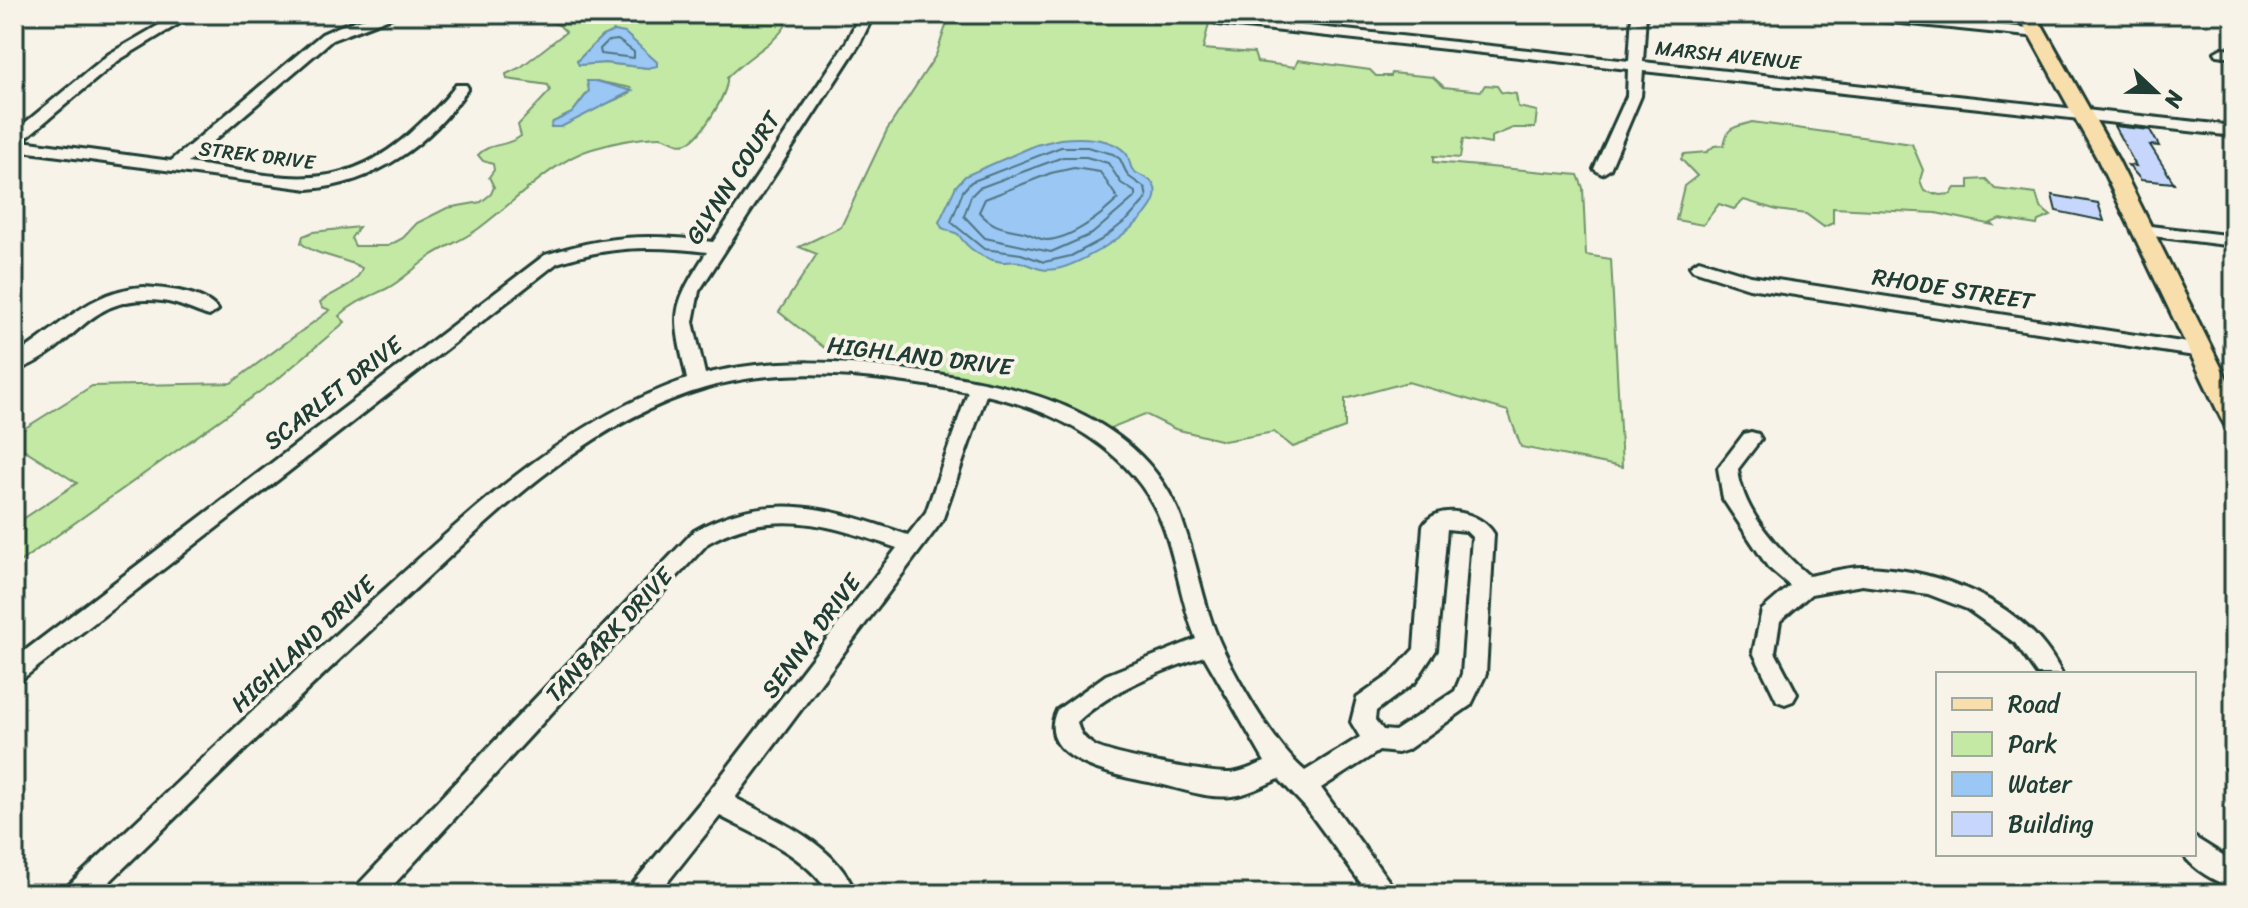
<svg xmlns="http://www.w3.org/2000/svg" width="2248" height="908" viewBox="0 0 2248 908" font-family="Sriracha,sans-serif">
	<rect width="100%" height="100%" fill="#f7f3e8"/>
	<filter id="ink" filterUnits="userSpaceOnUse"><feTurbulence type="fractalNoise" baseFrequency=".0125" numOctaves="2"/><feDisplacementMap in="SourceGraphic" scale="16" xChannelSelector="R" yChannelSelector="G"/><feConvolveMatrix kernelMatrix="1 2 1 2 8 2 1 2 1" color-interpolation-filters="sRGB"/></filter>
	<g filter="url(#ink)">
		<!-- green -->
		<g fill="#c3e9a4" stroke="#71936c" stroke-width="2" fill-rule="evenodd">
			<path d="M529,14H783L786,24C780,40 742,60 727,78C729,92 701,138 687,143C676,147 668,136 658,137C637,138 612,143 592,149C555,159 510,206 478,229C463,240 446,246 431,256C416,266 402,281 386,289C369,297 354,302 339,316L345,322L279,378L14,566V525L77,483L14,443V435L92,386L231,383L330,310L322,307L320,302C334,291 357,286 362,268C343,257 318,257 301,243L303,236L313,232L359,227L351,238L355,246H388L403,238L417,223L447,208L481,202L491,194L494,187L489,177L494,170L493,164L483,161L478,155C490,142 505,148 521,136L518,125L550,91L548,85L507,79L506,74L521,67L566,32L559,25ZM614,31L619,32L648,68L605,63L579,65L577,61L602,36ZM596,81L631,88L629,94L582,114L561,127L553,122L572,113Z"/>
			<polygon points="950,14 1211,14 1203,49 1254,53 1257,62 1295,67 1298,60 1370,70 1376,76 1391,76 1392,73 1433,77 1444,87 1481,91 1485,85 1497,86 1501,92 1516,94 1518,107 1537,111 1535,128 1513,128 1491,137 1491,144 1463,139 1460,158 1434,156 1434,162 1578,175 1583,188 1586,255 1611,259 1622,467 1521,447 1508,411 1408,382 1345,399 1345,428 1293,447 1274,432 1224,441 1175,429 1145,414 1098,433 1058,408 869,371 827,350 779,312 817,254 799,247 841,227 887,130 936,55"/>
			<path d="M1752,122L1912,144L1923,170L1920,180L1924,191L1940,195L1951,194L1955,188H1969V180L1986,179L1995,189L2036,194L2040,207L2051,216L2038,221L2037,225L2000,219L1991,223L1993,225L1936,213L1833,208V223L1824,227L1806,214L1777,210L1744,200L1734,209L1719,204L1703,225L1676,220L1684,186L1697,176L1681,159L1684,154L1707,152L1714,146L1724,145C1728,125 1732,129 1752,122Z"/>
		</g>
		<!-- water -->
		<g fill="#9ac7f4" stroke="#6990a7" stroke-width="2">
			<polygon points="614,31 625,33 657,62 657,66 648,68 605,63 579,65 577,61 602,36"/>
			<polygon points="587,81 596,81 632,91 561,127 551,127 553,122 572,113 589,91"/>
			<path d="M1060,139C1080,137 1110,137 1125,152C1130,157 1129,164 1132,169C1138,177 1151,176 1155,188C1164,217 1080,266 1056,269C1040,272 1034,266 1020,262C1015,261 1008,262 1002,262C982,259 968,249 958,234L942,228L939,222L956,186L965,176L1036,145Z"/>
		</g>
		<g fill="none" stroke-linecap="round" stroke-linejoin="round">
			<!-- shore -->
			<g stroke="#507481" stroke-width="2">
				<polygon points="618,40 634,52 634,58 601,54 600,49 608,41"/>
				<polygon points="1061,147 1087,147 1113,154 1120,159 1128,176 1145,188 1147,198 1128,219 1101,240 1071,256 1044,262 1021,254 984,249 951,222 963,191 971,182"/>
				<polygon points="1063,157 1086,157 1108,163 1121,183 1135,192 1135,197 1092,234 1051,252 985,238 964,216 971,196 979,188"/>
				<path d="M1074,168L1100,172L1118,199C1102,215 1071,239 1047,240C1039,240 1032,234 1023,232C1004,228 993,228 979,212L985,199L1051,173Z"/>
			</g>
		</g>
		<!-- building -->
		<g fill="#c7d6fd" stroke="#1f3d34" stroke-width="2">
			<polygon points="2114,126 2150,130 2159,146 2150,145 2174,183 2141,180 2128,165 2136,166"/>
			<polygon points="2052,195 2098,203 2104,221 2056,211"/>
		</g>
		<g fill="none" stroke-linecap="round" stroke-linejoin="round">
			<!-- minor casing -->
			<g stroke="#1f3d34" stroke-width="6">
				<g id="minor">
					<polygon points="14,14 28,14 14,23"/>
					<path d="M178,14H195L119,60L22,141L171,161L322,34C348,22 371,14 400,14L332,40L188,163C276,175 335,199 409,134C426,118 443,104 456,85H466L468,88C433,142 374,185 308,189L14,150V132L109,54Z"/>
					<path d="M860,14H874L860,43L699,291L693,322L705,374C775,357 844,361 915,371C1012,383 1131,408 1177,508C1193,545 1199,585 1212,623C1227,665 1272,743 1305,771L1360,737L1351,722L1357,698L1391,674L1414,649L1423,526C1437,501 1482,512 1494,534L1486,674L1471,705L1407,750L1398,753L1379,751L1321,788L1398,894H1369L1306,808L1279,779C1264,785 1247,795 1232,796C1210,799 1184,790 1164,785C1131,778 1031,765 1057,710L1106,675L1196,639C1181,602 1177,563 1163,526C1136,452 1059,411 986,395L942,521L735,798C780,822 835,843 856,894H829C808,856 757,836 720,816L658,894H628L632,885L708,793L897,548C831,525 773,506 708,543L385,894H354L358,885L694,531C769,489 831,508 908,535L926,512L968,392C883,377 789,363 705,388C578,425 483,527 388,614C290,705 193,800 97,894H65L69,885C169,790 269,695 371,602C468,514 561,423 687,379C673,314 669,310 707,252C653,245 608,246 557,263L22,679L14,682V659L545,255C606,235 650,233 713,242L846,43ZM1447,529L1466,531L1472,537L1462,674L1455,691L1395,731L1383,730L1375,720L1376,711L1415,682L1436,650ZM1204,656L1265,762C1254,766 1241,773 1230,773C1210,774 1110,755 1095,746C1085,740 1079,733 1077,722C1113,689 1158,672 1204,656Z"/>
					<polygon points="1632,14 1646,14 1643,62 2234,126 2234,136 1643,71 1641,96 1610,169 1602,174 1594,169 1627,96 1628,69 1218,24 1211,20 1218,16 1629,61"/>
					<polygon points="1845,14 1893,14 2038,29 2045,33 2038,37 1852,18"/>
					<polygon points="2222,48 2234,49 2234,57 2217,55 2215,52"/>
					<polygon points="2142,225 2234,236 2234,246 2136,234 2134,230 2136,226"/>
					<polygon points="1699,260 1751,276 2201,345 2210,351 2201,357 1749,288 1693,270 1690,266"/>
					<path d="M144,287C167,289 203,291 218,310L209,316C193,311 179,303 162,301C86,291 75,353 14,371V356C58,330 90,289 144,287Z"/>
					<path d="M1751,432L1758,434L1761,439L1738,469C1742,511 1778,550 1809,576C1826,573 1846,567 1864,567C1940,569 2027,602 2062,674H2037L2015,643L1967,609L1928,594L1862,585L1811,594L1780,621L1775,652L1797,694L1793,701L1785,704L1777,701L1753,652L1762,610L1790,586L1768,567L1723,499L1718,468L1744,434Z"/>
					<path d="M2194,837L2234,862V889C2216,881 2194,871 2183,854H2194Z"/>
				</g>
			</g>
			<!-- major casing -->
			<g stroke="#1f3d34" stroke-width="6">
				<polygon id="major" points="2018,14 2036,14 2118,160 2234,393 2234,427 2225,425 2221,418 2098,160"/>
			</g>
			<!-- minor -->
			<use href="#minor" fill="#f7f3e8" fill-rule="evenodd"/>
			<!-- major -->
			<use href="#major" fill="#f8deab" fill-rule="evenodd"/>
		</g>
	</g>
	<g text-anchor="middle" stroke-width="8" stroke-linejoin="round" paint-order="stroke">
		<!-- far-street labels -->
		<g font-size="20" fill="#1f3d34" stroke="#f7f3e8">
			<text transform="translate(1728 55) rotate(6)" y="7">MARSH AVENUE</text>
			<text transform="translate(257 155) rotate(7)" y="7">STREK DRIVE</text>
		</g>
		<!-- street labels -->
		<g font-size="24" fill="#1f3d34" stroke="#f7f3e8">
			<text transform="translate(733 178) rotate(-57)" y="8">GLYNN COURT</text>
			<text transform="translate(1953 289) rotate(9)" y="8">RHODE STREET</text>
			<text transform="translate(920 356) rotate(7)" y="8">HIGHLAND DRIVE</text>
			<text transform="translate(333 393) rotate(-38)" y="8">SCARLET DRIVE</text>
			<text transform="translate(609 635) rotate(-47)" y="8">TANBARK DRIVE</text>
			<text transform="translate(811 636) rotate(-53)" y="8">SENNA DRIVE</text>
			<text transform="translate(303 644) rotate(-43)" y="8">HIGHLAND DRIVE</text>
		</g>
	</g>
	<!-- margin -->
	<rect width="2248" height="908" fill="none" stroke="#f7f3e8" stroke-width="48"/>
	<rect x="24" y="24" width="2200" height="860" fill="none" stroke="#1f3d34" stroke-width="3" filter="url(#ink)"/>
	<!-- legend -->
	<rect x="1936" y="672" width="260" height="184" fill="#f7f3e8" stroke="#a1aaa0" stroke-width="2"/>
	<rect x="1952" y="698" width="40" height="12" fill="#f8deab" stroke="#a1aaa0" stroke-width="2"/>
	<text x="2008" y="712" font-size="24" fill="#1f3d34">Road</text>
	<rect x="1952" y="732" width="40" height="24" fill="#c3e9a4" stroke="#a1aaa0" stroke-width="2"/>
	<text x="2008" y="752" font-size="24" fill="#1f3d34">Park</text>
	<rect x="1952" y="772" width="40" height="24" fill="#9ac7f4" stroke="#a1aaa0" stroke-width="2"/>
	<text x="2008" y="792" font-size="24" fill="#1f3d34">Water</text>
	<rect x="1952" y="812" width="40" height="24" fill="#c7d6fd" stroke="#a1aaa0" stroke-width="2"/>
	<text x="2008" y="832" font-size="24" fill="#1f3d34">Building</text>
	<!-- north arrow -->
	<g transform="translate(2156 92) rotate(112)" stroke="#f7f3e8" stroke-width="6" paint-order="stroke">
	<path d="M0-6L14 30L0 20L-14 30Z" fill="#1f3d34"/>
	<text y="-12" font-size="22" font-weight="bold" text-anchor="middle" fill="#1f3d34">N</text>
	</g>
</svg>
